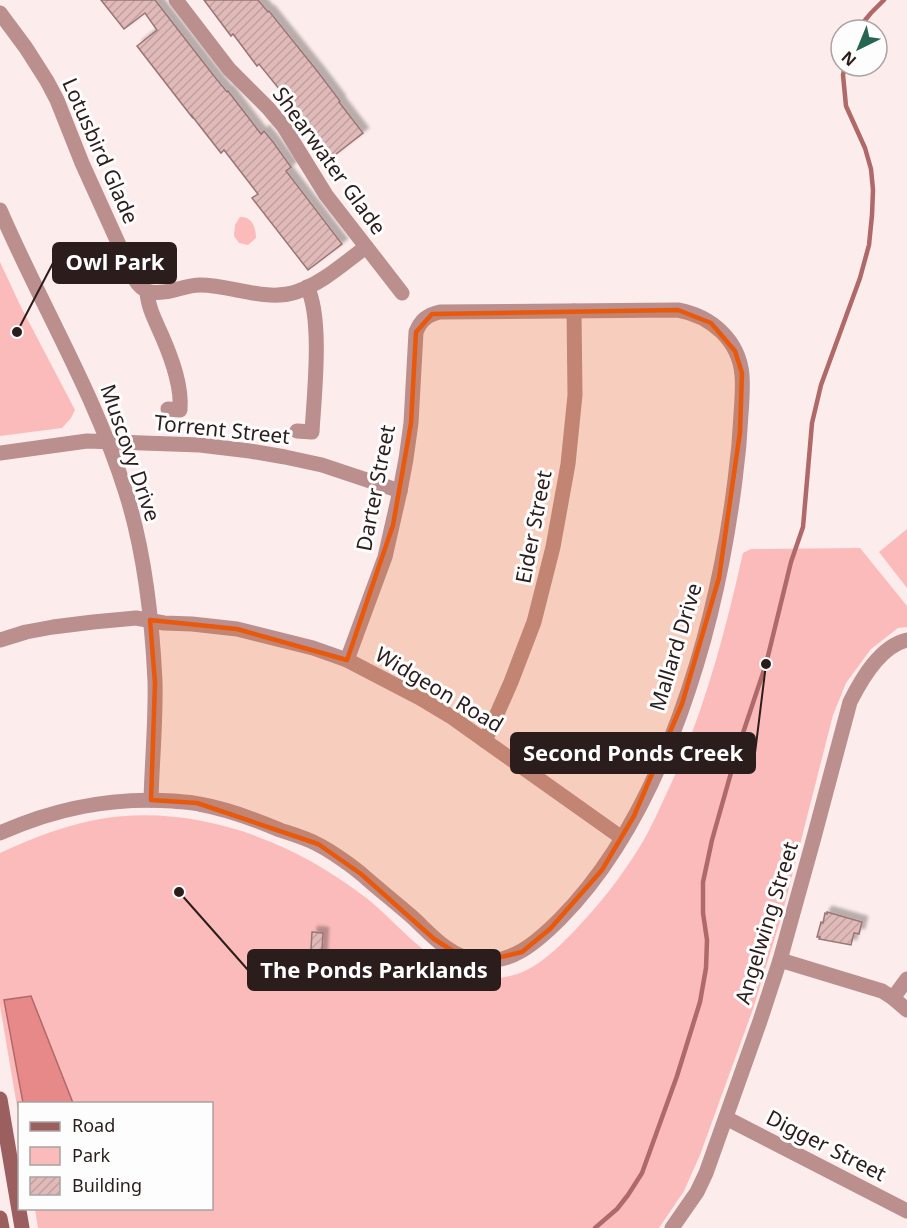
<svg xmlns="http://www.w3.org/2000/svg" width="907" height="1228" viewBox="0 0 907 1228" font-family="'Noto Sans',sans-serif">
	<defs>
		<pattern id="building-hatch" width="6" height="6" patternUnits="userSpaceOnUse" patternTransform="scale(1.5)"><rect width="6" height="6" fill="#e0bab9"/><path d="M-1 1l2-2M0 6l6-6M5 7l2-2" fill="none" stroke="#c09f9e"/></pattern>
		<filter id="shadow"><feDropShadow dx="5.5" dy="-5.5" stdDeviation="1.5" flood-color="#0004"/></filter>
	</defs>
	<rect width="100%" height="100%" fill="#fceceb"/>
	<!-- park -->
	<g fill="#fbbbba">
		<path d="M240,217C252,216 256,228 256,238L248,245L239,243L234,236L235,225Z"/>
		<polygon points="0,262 21,307 75,410 71,418 62,428 0,436"/>
		<polygon points="907,529 907,588 879,552"/>
		<path d="M860,548L907,606V627L898,628L871,649L846,683L833,715L782,915L753,1009L700,1155L684,1191L659,1228H38L35,1209L212,1208V1104H20L19,1118L0,1006V853C34,837 69,824 106,818C198,805 293,841 365,897C395,920 425,960 461,972C513,990 542,965 577,928C600,904 621,877 639,848C651,829 660,807 670,786C704,712 725,633 743,553L751,549Z"/>
	</g>
	<!-- water -->
	<polygon fill="#e88989" stroke="#af6968" stroke-width="1.5" points="31,996 73,1103 23,1103 4,1000"/>
	<g fill="none" stroke-linecap="round" stroke-linejoin="round">
		<!-- stream -->
		<g stroke="#af6968" stroke-width="4.5">
			<polyline points="857,30 871,13 884,0"/>
			<polyline points="595,1228 617,1209 628,1195 642,1173 677,1076 700,1002 706,968 707,940 703,913 703,882 712,840 738,748 766,664 791,562 803,527 812,423 821,385 860,278 869,245 872,215 873,190 871,169 865,148 846,106 843,75 845,66"/>
		</g>
	</g>
	<!-- building -->
	<g fill="url(#building-hatch)" stroke="#997675" stroke-width="1.5" filter="url(#shadow)">
		<polygon points="101,0 155,0 214,76 227,92 228,91 261,134 264,131 273,142 291,167 286,171 342,244 308,270 252,198 258,194 224,150 221,153 192,116 192,117 137,46 157,30 145,13 124,29"/>
		<polygon points="204,0 258,0 268,12 269,11 318,72 340,101 339,102 363,133 331,158 309,130 310,128 293,106 259,64 257,66 233,34 231,36"/>
		<polygon points="827,912 862,922 859,934 854,933 851,945 819,939 820,937 817,937 821,922 823,923 825,913 827,914"/>
		<polygon points="312,932 323,933 321,967 310,966"/>
	</g>
	<g fill="none" stroke-linecap="round" stroke-linejoin="round">
		<!-- street -->
		<g stroke="#ba8f8e" stroke-width="15">
			<polyline points="176,0 229,69 268,108 284,127 326,195 402,293"/>
			<path d="M0,13L26,48L47,81L57,100L82,163L134,278C138,285 142,290 150,292C167,295 184,285 200,285C232,285 265,302 296,292C323,283 344,263 366,247"/>
			<path d="M0,210C41,305 95,394 126,493C145,553 152,618 155,681C156,721 152,760 151,800"/>
			<path d="M147,292C148,308 156,322 162,336C172,359 182,386 180,410L168,409"/>
			<path d="M297,431L312,432C314,396 323,318 307,287"/>
			<polyline points="0,453 87,441 200,445 250,451 285,457 322,465 400,491"/>
			<polyline points="0,640 26,632 53,627 93,622 136,618 164,623 192,624 237,629 313,648 347,660 420,698 450,716 622,838"/>
			<polyline points="485,741 511,682 534,622 553,547 568,464 575,395 574,311"/>
			<path d="M0,833C56,808 111,797 173,801C181,802 190,802 199,804C227,809 254,819 280,830C292,834 306,838 317,844C331,851 354,867 366,878C381,891 396,903 411,916C430,933 448,956 475,960C510,966 536,943 560,919C665,813 717,625 735,480C738,458 740,436 741,414C742,401 743,388 742,375C739,340 711,316 678,310L440,312C427,315 421,320 416,332L411,423L406,459L400,491L385,557L347,660"/>
			<polyline points="780,960 882,991 893,998 907,1010"/>
			<polyline points="893,998 907,979"/>
			<polyline points="726,1118 907,1211"/>
			<path d="M672,1228L697,1192L706,1173L760,1021L780,960L813,841L850,702C861,680 880,646 907,640"/>
		</g>
		<!-- secondary -->
		<g stroke="#9c5f5f" stroke-width="15">
			<polyline points="0,1099 22,1228"/>
			<polyline points="0,1218 2,1228"/>
		</g>
	</g>
	<!-- marked area -->
	<path fill="#e8590c" fill-opacity="0.2" stroke="#e8590c" stroke-width="4.5" stroke-linejoin="round" d="M678,310L711,323L735,351L742,373L740,432L719,578L682,704L634,816L602,870L550,929L522,952L484,961L462,957L434,939L361,874L318,844L197,803L151,800L155,683L150,620L237,629L347,660L393,525L411,423L416,332L432,314Z"/>
	<g text-anchor="middle" stroke-width="6" stroke-linejoin="round" paint-order="stroke">
		<!-- street labels -->
		<g font-size="21" fill="#2a1d1c" stroke="#fdfdfd">
			<text transform="translate(100 151) rotate(66)" y="7">Lotusbird Glade</text>
			<text transform="translate(329 161) rotate(54)" y="7">Shearwater Glade</text>
			<text transform="translate(222 430) rotate(6)" y="7">Torrent Street</text>
			<text transform="translate(130 453) rotate(71)" y="7">Muscovy Drive</text>
			<text transform="translate(376 488) rotate(-79)" y="7">Darter Street</text>
			<text transform="translate(534 527) rotate(-79)" y="7">Eider Street</text>
			<text transform="translate(676 647) rotate(-73)" y="7">Mallard Drive</text>
			<text transform="translate(439 690) rotate(31)" y="7">Widgeon Road</text>
			<text transform="translate(767 923) rotate(-73)" y="7">Angelwing Street</text>
			<text transform="translate(826 1146) rotate(27)" y="7">Digger Street</text>
		</g>
	</g>
	<!-- callouts -->
	<path fill="none" stroke="#2a1d1c" stroke-width="2" d="M17 332L53 263M766 664L755 753M179 892L248 970"/>
	<g fill="#2a1d1c" stroke="#fdfdfd" stroke-width="2">
		<circle cx="17" cy="332" r="6"/>
		<circle cx="766" cy="664" r="6"/>
		<circle cx="179" cy="892" r="6"/>
	</g>
	<g fill="#2a1d1c" stroke="#2a1d1c" stroke-width="2">
		<rect x="53" y="243" width="123" height="40" rx="6"/>
		<rect x="511" y="733" width="244" height="40" rx="6"/>
		<rect x="248" y="950" width="252" height="40" rx="6"/>
	</g>
	<g font-size="22" text-anchor="middle" font-weight="bold" fill="#fff">
		<text x="115" y="270">Owl Park</text>
		<text x="633" y="761">Second Ponds Creek</text>
		<text x="374" y="978">The Ponds Parklands</text>
	</g>
	<!-- legend -->
	<rect x="18" y="1102" width="195" height="108" fill="#fdfdfd" stroke="#a9a3a3" stroke-width="1.5"/>
	<rect x="30" y="1122" width="30" height="9" fill="#9c5f5f" stroke="#a9a3a3" stroke-width="1.5"/>
	<text x="72" y="1132" font-size="18" fill="#2a1d1c">Road</text>
	<rect x="30" y="1147" width="30" height="18" fill="#fbbbba" stroke="#a9a3a3" stroke-width="1.5"/>
	<text x="72" y="1162" font-size="18" fill="#2a1d1c">Park</text>
	<rect x="30" y="1177" width="30" height="18" fill="url(#building-hatch)" stroke="#a9a3a3" stroke-width="1.5"/>
	<text x="72" y="1192" font-size="18" fill="#2a1d1c">Building</text>
	<!-- north arrow -->
	<g transform="translate(859 48) rotate(223)"><circle r="28" fill="#fdfdfd" stroke="#a9a3a3" stroke-width="1.5"/>
	<path d="M0-4.5L10 22L0 15L-10 22Z" fill="#266552"/>
	<text y="-9" font-size="16" font-weight="bold" text-anchor="middle" fill="#2a1d1c">N</text>
	</g>
</svg>
